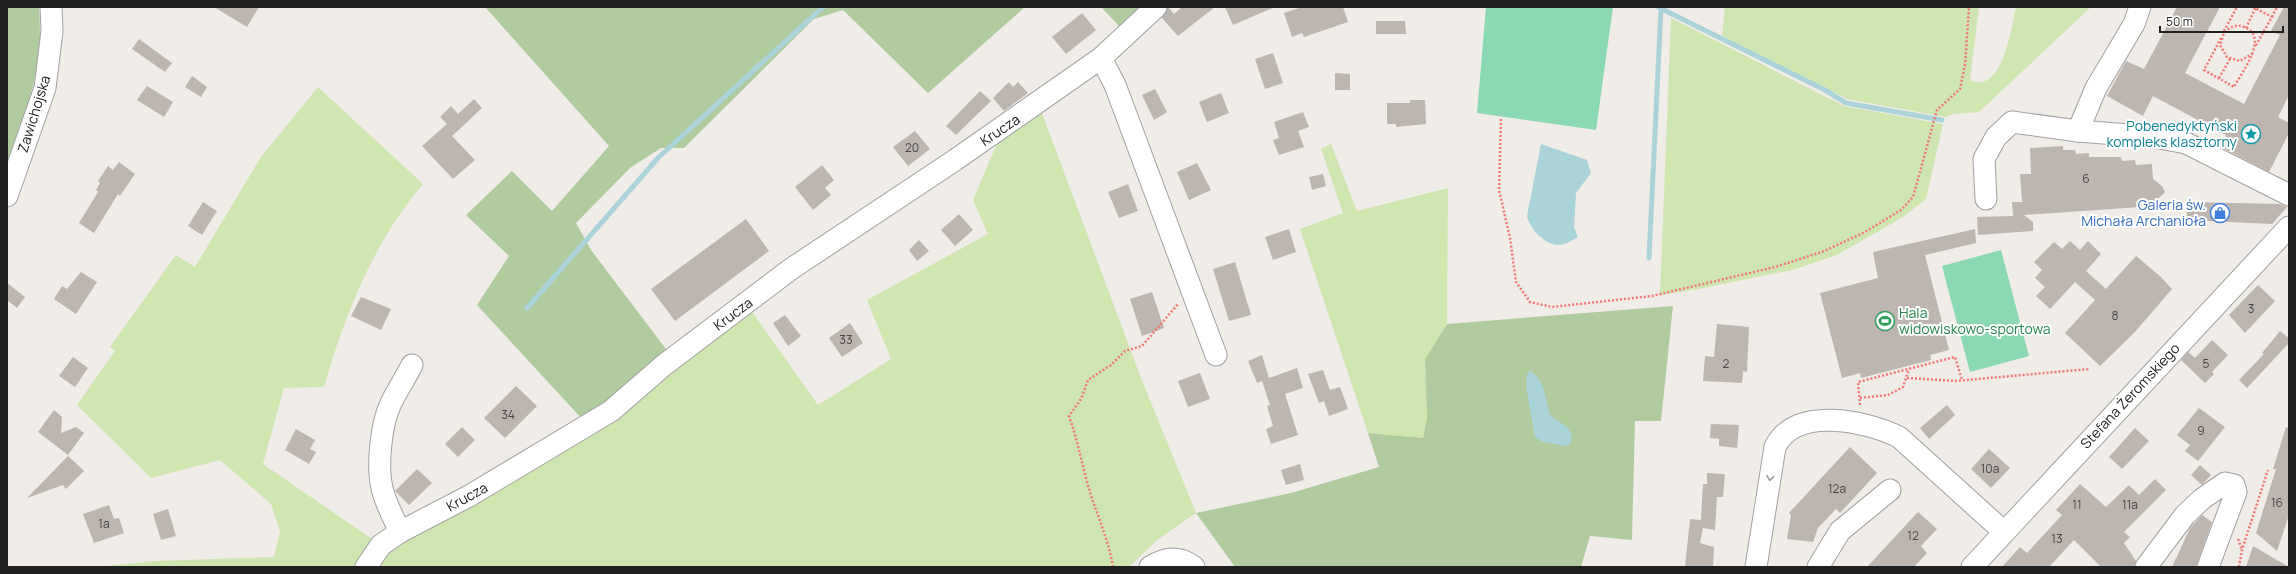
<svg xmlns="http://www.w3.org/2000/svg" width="2296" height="574" viewBox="0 0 2296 574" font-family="Manrope,sans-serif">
	<rect width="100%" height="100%" fill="#f0ece7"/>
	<!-- grass -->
	<g fill="#d0e6b1">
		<path d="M1725,7H1979L1970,80C2003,95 2011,28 2016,7H2091L1979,112L1953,114L1946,117L1847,99L1722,36Z"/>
		<polygon points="1671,18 1844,106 1943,124 1926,199 1903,217 1837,255 1796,269 1699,289 1660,295"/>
		<path d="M318,87L423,184C374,241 345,314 324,387L284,388L263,464L375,541L363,567H95L155,561L274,557L280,531L271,504L220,460L151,478L77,405L115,351L110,347L176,255L195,267L261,157Z"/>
		<polygon points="1040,108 1141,378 1196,513 1157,540 1129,567 376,567 389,544 748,306 818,405 891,359 867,300 988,234 973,200 1001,134"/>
		<polygon points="1331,144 1357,211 1448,188 1447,324 1425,359 1427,418 1423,438 1368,433 1300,229 1343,213 1321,149"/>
	</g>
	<!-- forest -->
	<g fill="#b0cc9f">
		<polygon points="7,7 39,7 41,56 27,108 7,170"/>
		<polygon points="485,7 1025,7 928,93 843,10 814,19 684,148 661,148 630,168 576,223 591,250 669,353 583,420 477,305 509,256 466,215 512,171 552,211 609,146"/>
		<polygon points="1101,7 1139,7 1121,28"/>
		<polygon points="1673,306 1661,421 1635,421 1632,540 1590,536 1581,567 1235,567 1196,513 1291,493 1379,467 1368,433 1423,438 1427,418 1425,359 1447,324"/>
	</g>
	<!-- pitch -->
	<g fill="#8bd9b3">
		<polygon points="1486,7 1613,7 1596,130 1477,113"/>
		<polygon points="2001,250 2029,356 1970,372 1942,266"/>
	</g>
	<!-- water -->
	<g fill="#abd4da">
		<path d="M1541,144L1587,160L1591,173L1576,193L1574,227L1578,237C1572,240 1564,246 1557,245C1543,243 1530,229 1527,216Z"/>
		<path d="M1530,371C1544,378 1546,401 1550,415L1567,427L1572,435L1571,443L1566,446L1543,442L1535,437L1526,386L1527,374Z"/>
	</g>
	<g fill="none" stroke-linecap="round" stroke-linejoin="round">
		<!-- stream -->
		<g stroke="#abd4da" stroke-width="5">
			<polyline points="1658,7 1825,90 1846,103 1942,120"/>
			<polyline points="1649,258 1661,8"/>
			<polyline points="527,308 658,158 823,7"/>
		</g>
	</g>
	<!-- building -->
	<g fill="#bdb5b0">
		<polygon points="214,7 259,7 247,27"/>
		<polygon points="1168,7 1174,14 1182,7 1215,7 1178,36 1162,18"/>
		<polygon points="1225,7 1275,7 1233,25"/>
		<polygon points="1302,7 1343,7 1348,22 1304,37 1302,33 1292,37 1284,13"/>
		<polygon points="2177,7 2220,7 2185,73 2244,104 2280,35 2271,31 2284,7 2289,7 2289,95 2278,117 2289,123 2289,133 2269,172 2221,147 2226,135 2153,96 2143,116 2107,96 2126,61 2144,69"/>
		<polygon points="1082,13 1096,30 1066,54 1052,37"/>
		<polygon points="1376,21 1405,21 1406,34 1376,34"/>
		<polygon points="139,39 172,63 165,72 132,49"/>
		<polygon points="1273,53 1283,83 1265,89 1255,59"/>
		<polygon points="1335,73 1350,74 1350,90 1335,90"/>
		<polygon points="192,76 207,87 201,97 185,87"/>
		<polygon points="1009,82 1013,87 1018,82 1028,93 1004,111 993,98"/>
		<polygon points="147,86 173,102 164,117 137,100"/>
		<polygon points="1155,89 1167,112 1154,120 1142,95"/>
		<polygon points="980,91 991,101 956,135 946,126"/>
		<polygon points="1221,93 1229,113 1207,122 1199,102"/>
		<polygon points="474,99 482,108 452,136 475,160 453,179 422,146 447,124 440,117 451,106 458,114"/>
		<polygon points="1410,100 1425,100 1426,124 1396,127 1396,124 1387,124 1387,103 1410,103"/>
		<polygon points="1303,112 1309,127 1298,131 1304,147 1279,155 1273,140 1279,138 1274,122"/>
		<polygon points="915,131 930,149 908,166 893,147"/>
		<polygon points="2063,146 2063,150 2075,150 2076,154 2089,153 2089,157 2121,157 2122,161 2135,160 2136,165 2152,164 2153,179 2162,186 2165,192 2155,202 2155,206 2024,215 2033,222 2033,231 1978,235 1977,217 2013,216 2012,202 2022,202 2020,174 2031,174 2030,148"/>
		<polygon points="119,162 135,174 120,196 118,194 94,233 79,223 98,192 96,190 100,183 98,181 108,166 113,170"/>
		<polygon points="1197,163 1211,190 1189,200 1177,172"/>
		<polygon points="822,165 834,180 825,188 831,195 813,210 795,187"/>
		<polygon points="1323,174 1326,186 1312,190 1309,177"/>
		<polygon points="1128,184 1138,211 1119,218 1108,192"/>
		<polygon points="203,202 217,211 202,235 188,226"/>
		<polygon points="2187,202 2280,204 2287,207 2272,224 2187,220"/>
		<polygon points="959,214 973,230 955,246 941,230"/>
		<polygon points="746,219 769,251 675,321 651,289"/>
		<polygon points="1289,229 1296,252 1273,260 1265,237"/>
		<polygon points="1975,229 1976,243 1925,255 1949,350 1930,355 1931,360 1861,378 1860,373 1842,378 1820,293 1878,278 1873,252"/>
		<polygon points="919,240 929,251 917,261 909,250"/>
		<polygon points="2070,241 2080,250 2088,241 2101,254 2086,271 2106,289 2136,256 2160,276 2172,289 2134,333 2100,366 2065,333 2095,300 2075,282 2050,309 2036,296 2045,287 2035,278 2042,270 2034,262 2054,242 2062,249"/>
		<polygon points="1235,262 1251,315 1229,321 1213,269"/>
		<polygon points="81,272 97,282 76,314 54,299 62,286 67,289"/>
		<polygon points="7,283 25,297 17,308 7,300"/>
		<polygon points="2258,285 2275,301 2245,333 2229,315"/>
		<polygon points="1152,292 1164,328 1142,336 1130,299"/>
		<polygon points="361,297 391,309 381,330 351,316"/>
		<polygon points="785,315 801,336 788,346 773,323"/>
		<polygon points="850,323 863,343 842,357 829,338"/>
		<polygon points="1717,324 1749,327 1747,372 1743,371 1742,383 1703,381 1705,356 1714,357"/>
		<polygon points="2280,331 2289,338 2289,343 2247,388 2239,380 2264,354 2262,353"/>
		<polygon points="2212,340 2228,355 2212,372 2214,374 2205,383 2181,360 2188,352 2195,358"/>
		<polygon points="1262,355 1269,378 1297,368 1303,388 1285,394 1298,435 1271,444 1266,429 1273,426 1267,406 1270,405 1262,381 1257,383 1248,361"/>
		<polygon points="73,357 88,368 75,387 59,376"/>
		<polygon points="1323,370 1330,390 1340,387 1348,409 1329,416 1324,401 1319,403 1308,374"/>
		<polygon points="1200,373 1210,399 1188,407 1178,381"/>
		<polygon points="516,386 537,406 505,438 484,418"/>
		<polygon points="1947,405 1955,415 1929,439 1920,428"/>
		<polygon points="2199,408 2225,427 2198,461 2185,451 2190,445 2177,435"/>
		<polygon points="54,410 62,417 61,433 76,427 84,433 68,455 38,432"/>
		<polygon points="1711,424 1739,425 1737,448 1719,446 1719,439 1710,438"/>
		<polygon points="462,427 475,440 458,457 445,444"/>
		<polygon points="2286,427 2289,428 2289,515 2277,551 2256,533 2276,469 2273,469"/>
		<polygon points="2135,428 2149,441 2122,469 2109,457"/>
		<polygon points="296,429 315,440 310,449 316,452 309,464 285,450"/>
		<polygon points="1850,447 1877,473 1840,513 1836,509 1818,528 1813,542 1787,539 1791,515 1789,513"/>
		<polygon points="1989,449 2010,468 1991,488 1971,469"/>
		<polygon points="68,456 84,471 66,489 63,485 27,498"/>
		<polygon points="1300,464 1304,480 1286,485 1281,470"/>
		<polygon points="2200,465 2211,475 2202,485 2191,475"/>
		<polygon points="417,469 432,483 409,505 395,491"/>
		<polygon points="1707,473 1725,474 1723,497 1717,497 1715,530 1703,528 1700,543 1714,547 1713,567 1685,567 1690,519 1701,520 1703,484 1707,484"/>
		<polygon points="2155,479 2166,490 2124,532 2130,537 2124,543 2136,561 2134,567 2101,567 2074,540 2049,567 2002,567 2020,547 2027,553 2062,515 2056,510 2080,484 2106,507 2129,485 2139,495"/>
		<polygon points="109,505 114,519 119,518 124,533 94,543 83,514"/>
		<polygon points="168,509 176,536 161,540 153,514"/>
		<polygon points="1918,512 1937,529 1921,546 1927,553 1914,567 1867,567"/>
		<polygon points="2202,515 2212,522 2196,567 2172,567 2190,528"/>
		<polygon points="2253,546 2289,567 2246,567"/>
	</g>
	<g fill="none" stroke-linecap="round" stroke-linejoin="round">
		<!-- minor casing -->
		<g stroke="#a1a1a1" stroke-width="23">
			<g id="minor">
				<polyline points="1101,58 1115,85 1216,355"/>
				<polyline points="2078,131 2096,88 2134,24 2140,7"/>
				<polyline points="7,196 45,88 52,31 51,7"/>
				<polyline points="1986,199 1984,159 1996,137 2012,122 2078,131 2155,137 2186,143 2289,195"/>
				<path d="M400,532C394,519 387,506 383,492C376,468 381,422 392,401C398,389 406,377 412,365"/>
				<polyline points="366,567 381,545 400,532 469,496 611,411 664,365 791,269 955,160 1101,58 1156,7"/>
				<path d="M1150,567C1164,558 1179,555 1194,567"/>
				<path d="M1756,567L1775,447C1795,405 1866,421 1899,437L2004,532"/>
				<polyline points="1818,567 1840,531 1890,490"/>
				<polyline points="1972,567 2289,227"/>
				<polyline points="2146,567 2185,515 2202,499 2225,483 2234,485 2236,492 2208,567"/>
			</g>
		</g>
		<!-- path -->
		<g stroke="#f17877" stroke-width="2.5" stroke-dasharray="2 2" stroke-linecap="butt">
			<polyline points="2253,7 2272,17 2255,47"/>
			<polyline points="2272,17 2277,7"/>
			<polyline points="2246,28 2256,7"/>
			<polyline points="2224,31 2237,7"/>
			<path d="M2221,38L2204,70L2234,87C2242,72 2270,36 2244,27C2236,24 2230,27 2224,33L2220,45L2227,57L2240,61L2252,54"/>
			<polyline points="2219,78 2230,59"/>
			<polyline points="1501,119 1499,190 1510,238 1516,282 1530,302 1552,307 1652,296 1775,267 1822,252 1865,232 1901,210 1913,197 1937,110 1960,89 1965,65 1969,7"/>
			<polyline points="1907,378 1956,381 2089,369"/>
			<polyline points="1860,398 1888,395 1903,387 1909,369"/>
			<polyline points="1860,405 1858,382 1955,357 1962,380"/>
			<polyline points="2238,539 2242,550"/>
			<path d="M1113,567C1108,537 1095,511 1087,482C1081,459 1077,439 1069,416L1081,399L1088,380L1111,365L1125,351L1142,346L1178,304"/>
			<polyline points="2239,567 2242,550 2268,470"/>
		</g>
		<!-- minor -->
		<use href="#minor" stroke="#fff" stroke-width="21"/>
	</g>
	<!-- one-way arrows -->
	<defs><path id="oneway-chevron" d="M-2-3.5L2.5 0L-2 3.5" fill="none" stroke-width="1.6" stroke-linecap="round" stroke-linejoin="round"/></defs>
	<use stroke="#9b9b9b" href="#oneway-chevron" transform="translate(1770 478) rotate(99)"/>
	<!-- icons -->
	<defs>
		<g id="sight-ring" transform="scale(1)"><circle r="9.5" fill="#fff" stroke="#0f9aa8" stroke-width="1.5"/><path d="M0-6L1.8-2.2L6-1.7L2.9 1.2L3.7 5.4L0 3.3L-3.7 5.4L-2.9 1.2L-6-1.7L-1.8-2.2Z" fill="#0f9aa8"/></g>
		<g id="shop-ring" transform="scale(1)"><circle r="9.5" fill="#fff" stroke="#3f7fe0" stroke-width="1.5"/><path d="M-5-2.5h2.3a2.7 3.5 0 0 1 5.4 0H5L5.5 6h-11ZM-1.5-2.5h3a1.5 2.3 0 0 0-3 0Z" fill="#3f7fe0"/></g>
		<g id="stadium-ring" transform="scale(1)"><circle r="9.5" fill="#fff" stroke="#2e9e5b" stroke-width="1.5"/><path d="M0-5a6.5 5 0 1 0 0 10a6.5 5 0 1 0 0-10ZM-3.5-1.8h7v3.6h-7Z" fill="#2e9e5b"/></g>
	</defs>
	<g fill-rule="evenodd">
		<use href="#sight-ring" x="2251" y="134"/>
		<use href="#shop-ring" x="2220" y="213"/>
		<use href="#stadium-ring" x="1885" y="321"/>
	</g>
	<g text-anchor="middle" stroke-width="4" stroke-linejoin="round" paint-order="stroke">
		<!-- number labels -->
		<g font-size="12" fill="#474544">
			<text x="912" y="152">20</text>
			<text x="2086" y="183">6</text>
			<text x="2251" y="313">3</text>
			<text x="2115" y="320">8</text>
			<text x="846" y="344">33</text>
			<text x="1726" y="368">2</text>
			<text x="2206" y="368">5</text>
			<text x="508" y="419">34</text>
			<text x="2201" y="435">9</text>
			<text x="1990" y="473">10a</text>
			<text x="1837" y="493">12a</text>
			<text x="2277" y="507">16</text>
			<text x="2077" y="509">11</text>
			<text x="2130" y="509">11a</text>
			<text x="104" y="528">1a</text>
			<text x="1913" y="540">12</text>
			<text x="2057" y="543">13</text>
		</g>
		<!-- street labels -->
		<g font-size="14" fill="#202020" stroke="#fff">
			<text transform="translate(34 114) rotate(-73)" y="5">Zawichojska</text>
			<text transform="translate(1000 130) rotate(-34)" y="5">Krucza</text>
			<text transform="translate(733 314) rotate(-37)" y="5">Krucza</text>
			<text transform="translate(2130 396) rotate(-47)" y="5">Stefana Żeromskiego</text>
			<text transform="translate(467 497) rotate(-29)" y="5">Krucza</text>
		</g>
		<!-- culture labels -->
		<g font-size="14" fill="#0d838f" stroke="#fff" text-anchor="end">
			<text x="2237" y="131">Pobenedyktyński<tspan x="2237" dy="16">kompleks klasztorny</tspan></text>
		</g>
		<!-- shop labels -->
		<g font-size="14" fill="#366cbe" stroke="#fff" text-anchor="end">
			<text x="2206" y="210">Galeria św.<tspan x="2206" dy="16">Michała Archanioła</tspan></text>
		</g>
		<!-- leisure labels -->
		<g font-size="14" fill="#27864d" stroke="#fff" text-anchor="start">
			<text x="1899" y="318">Hala<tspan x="1899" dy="16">widowiskowo-sportowa</tspan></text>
		</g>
	</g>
	<!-- border -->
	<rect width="2296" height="574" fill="none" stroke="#202020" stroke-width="16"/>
	<!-- scale -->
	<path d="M2160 26v6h123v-6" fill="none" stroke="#202020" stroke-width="2"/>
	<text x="2166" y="26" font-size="12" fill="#202020" stroke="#ffffff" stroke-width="3" paint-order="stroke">50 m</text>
</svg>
